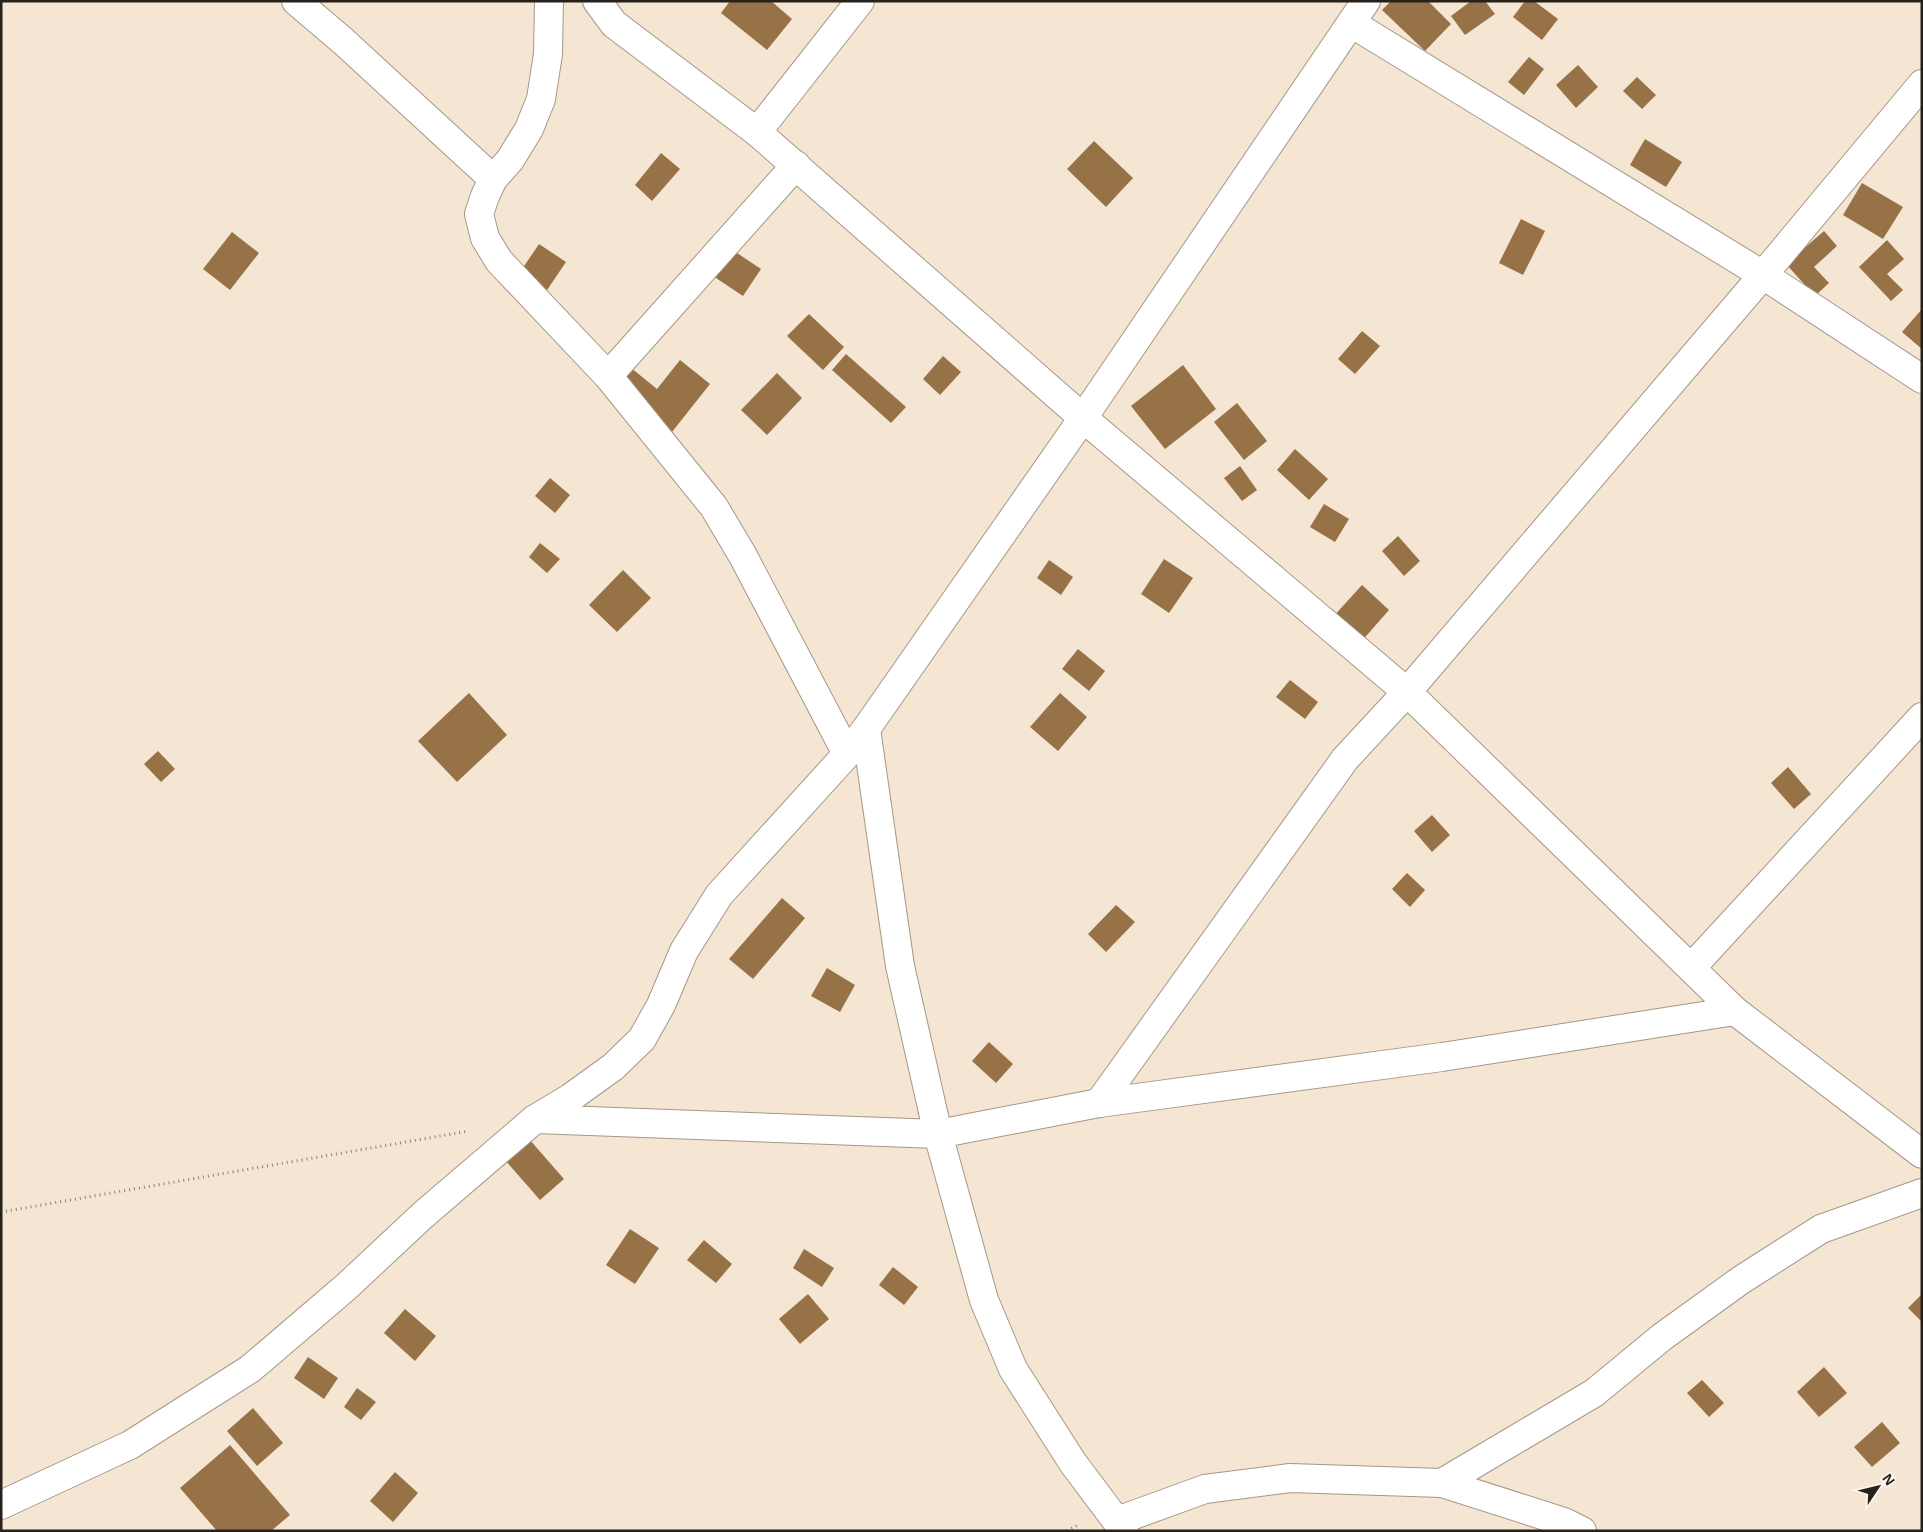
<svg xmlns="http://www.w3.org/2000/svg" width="1923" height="1532" viewBox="0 0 1923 1532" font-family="Arial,sans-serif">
	<rect width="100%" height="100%" fill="#f5e5d3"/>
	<!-- building -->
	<g fill="#977247">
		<polygon points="730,1 771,1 792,19 767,50 721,13"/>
		<polygon points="1391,1 1428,1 1451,24 1425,51 1382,10"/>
		<polygon points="1471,1 1485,1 1495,14 1465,35 1451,16"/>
		<polygon points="1525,1 1534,1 1558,19 1542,40 1513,17"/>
		<polygon points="1529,57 1544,69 1524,95 1508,82"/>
		<polygon points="1578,65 1598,87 1576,108 1556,85"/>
		<polygon points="1637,77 1656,95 1642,109 1623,91"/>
		<polygon points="1645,139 1682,162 1666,187 1630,165"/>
		<polygon points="1094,141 1133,178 1106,207 1067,169"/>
		<polygon points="661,153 680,169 652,201 635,185"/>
		<polygon points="1862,183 1903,207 1883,239 1843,215"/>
		<polygon points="1521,219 1545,231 1523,275 1499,263"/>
		<polygon points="1824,231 1837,246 1814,267 1829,283 1815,296 1786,264"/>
		<polygon points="232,232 259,253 230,290 203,269"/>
		<polygon points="1887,240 1904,259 1887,274 1903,290 1891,301 1859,267"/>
		<polygon points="539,244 566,262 541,299 514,281"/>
		<polygon points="725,245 761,269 743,296 707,272"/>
		<polygon points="1922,309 1922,349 1902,332"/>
		<polygon points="809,314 844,347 823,370 787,336"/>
		<polygon points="1362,331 1380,346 1355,374 1338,359"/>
		<polygon points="846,354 906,407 891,423 832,370"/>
		<polygon points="943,356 961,372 940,395 923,379"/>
		<polygon points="680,360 710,384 668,437 606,386 625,363 657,389"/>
		<polygon points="1183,365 1216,409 1165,449 1131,406"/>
		<polygon points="777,373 802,398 767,435 741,410"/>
		<polygon points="1237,403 1267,441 1244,460 1214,422"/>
		<polygon points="1295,449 1328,479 1309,500 1277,470"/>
		<polygon points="1240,466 1257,490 1242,501 1224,478"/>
		<polygon points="550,478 570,495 555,513 535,496"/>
		<polygon points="1324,504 1349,519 1335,542 1310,527"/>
		<polygon points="1398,536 1420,561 1404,576 1382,551"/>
		<polygon points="540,543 560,559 547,573 529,557"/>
		<polygon points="1164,559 1193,578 1169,613 1141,594"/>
		<polygon points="1049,560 1073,577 1061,595 1037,578"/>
		<polygon points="623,570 651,598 617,632 589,605"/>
		<polygon points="1362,585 1389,610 1360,643 1332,618"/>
		<polygon points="1078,649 1105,671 1089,691 1062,669"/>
		<polygon points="1290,680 1318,702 1305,719 1276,697"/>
		<polygon points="469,693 507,735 457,782 418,741"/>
		<polygon points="1060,693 1087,717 1058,751 1030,727"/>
		<polygon points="158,751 175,769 161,782 144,764"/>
		<polygon points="1788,767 1811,794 1794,809 1771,783"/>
		<polygon points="1432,815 1450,835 1432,852 1414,831"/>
		<polygon points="1407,873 1425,890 1410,907 1392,889"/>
		<polygon points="782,898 805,918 753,979 729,959"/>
		<polygon points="1116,905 1135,922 1106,952 1088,934"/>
		<polygon points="827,968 855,985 840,1012 811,996"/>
		<polygon points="989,1042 1013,1064 996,1083 972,1061"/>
		<polygon points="522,1131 564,1179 540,1200 498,1152"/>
		<polygon points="630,1229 659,1248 635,1284 606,1265"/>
		<polygon points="704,1240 732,1264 716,1283 687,1260"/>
		<polygon points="804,1249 834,1268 822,1287 793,1268"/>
		<polygon points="893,1267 918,1287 904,1305 879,1285"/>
		<polygon points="808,1294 829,1319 800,1344 779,1319"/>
		<polygon points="1922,1294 1922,1322 1908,1308"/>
		<polygon points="405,1309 436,1336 415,1361 384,1333"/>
		<polygon points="308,1357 338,1378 324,1399 294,1378"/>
		<polygon points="1824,1367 1847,1393 1819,1417 1797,1392"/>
		<polygon points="1702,1380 1724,1403 1709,1417 1687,1393"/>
		<polygon points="357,1388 376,1402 361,1420 344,1407"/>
		<polygon points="253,1408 283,1443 257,1466 227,1431"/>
		<polygon points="1882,1422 1900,1443 1872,1467 1854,1447"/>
		<polygon points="230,1445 290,1515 271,1531 217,1531 180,1488"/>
		<polygon points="395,1472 418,1493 393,1522 370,1501"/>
	</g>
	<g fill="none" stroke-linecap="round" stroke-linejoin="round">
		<!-- minor casing -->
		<g stroke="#a69787" stroke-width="30">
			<g id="minor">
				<polyline points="296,1 343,41 493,179"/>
				<polyline points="549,1 548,54 541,99 529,129 510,160 493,179 485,196 479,214 485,238 499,261 608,376 714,507 743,556 847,754"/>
				<polyline points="597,1 614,24 757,132 1083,418 1407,692 1735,1011 1922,1154"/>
				<polyline points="1351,23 1763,275 1922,379"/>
				<polyline points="757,132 860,1"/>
				<polyline points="608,376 796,165"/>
				<polyline points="866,729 900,966 938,1134 984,1300 1013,1369 1073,1463 1124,1531"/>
				<polyline points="1692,967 1922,717"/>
				<polyline points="1099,1103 1345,759 1407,692 1763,275 1922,84"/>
				<polyline points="535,1119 938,1134 1099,1103 1442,1057 1735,1011"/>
				<polyline points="1442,1483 1594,1393 1662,1337 1741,1280 1821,1229 1922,1193"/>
				<polyline points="1,1505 130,1445 250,1369 346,1287 423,1215 535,1119 570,1098 613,1067 642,1039 661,1005 684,951 719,895 847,754 866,729 1083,418 1366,1"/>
				<polyline points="1117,1521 1205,1489 1290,1478 1442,1483 1564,1522 1582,1531"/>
			</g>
		</g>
		<!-- path -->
		<g stroke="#8b8074" stroke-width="3" stroke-dasharray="1 4" stroke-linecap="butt">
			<polyline points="1,1212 469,1131"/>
			<polyline points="1067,1531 1078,1525"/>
		</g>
		<!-- minor -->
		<use href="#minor" stroke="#fff" stroke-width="28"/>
	</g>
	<!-- border -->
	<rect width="1923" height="1532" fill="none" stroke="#27211b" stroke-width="5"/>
	<!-- north arrow -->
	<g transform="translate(1878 1487) rotate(55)" stroke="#fdf3e9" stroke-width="4" paint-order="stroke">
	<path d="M0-4L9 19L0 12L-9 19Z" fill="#27211b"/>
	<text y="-8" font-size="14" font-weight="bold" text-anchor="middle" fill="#27211b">N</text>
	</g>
</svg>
